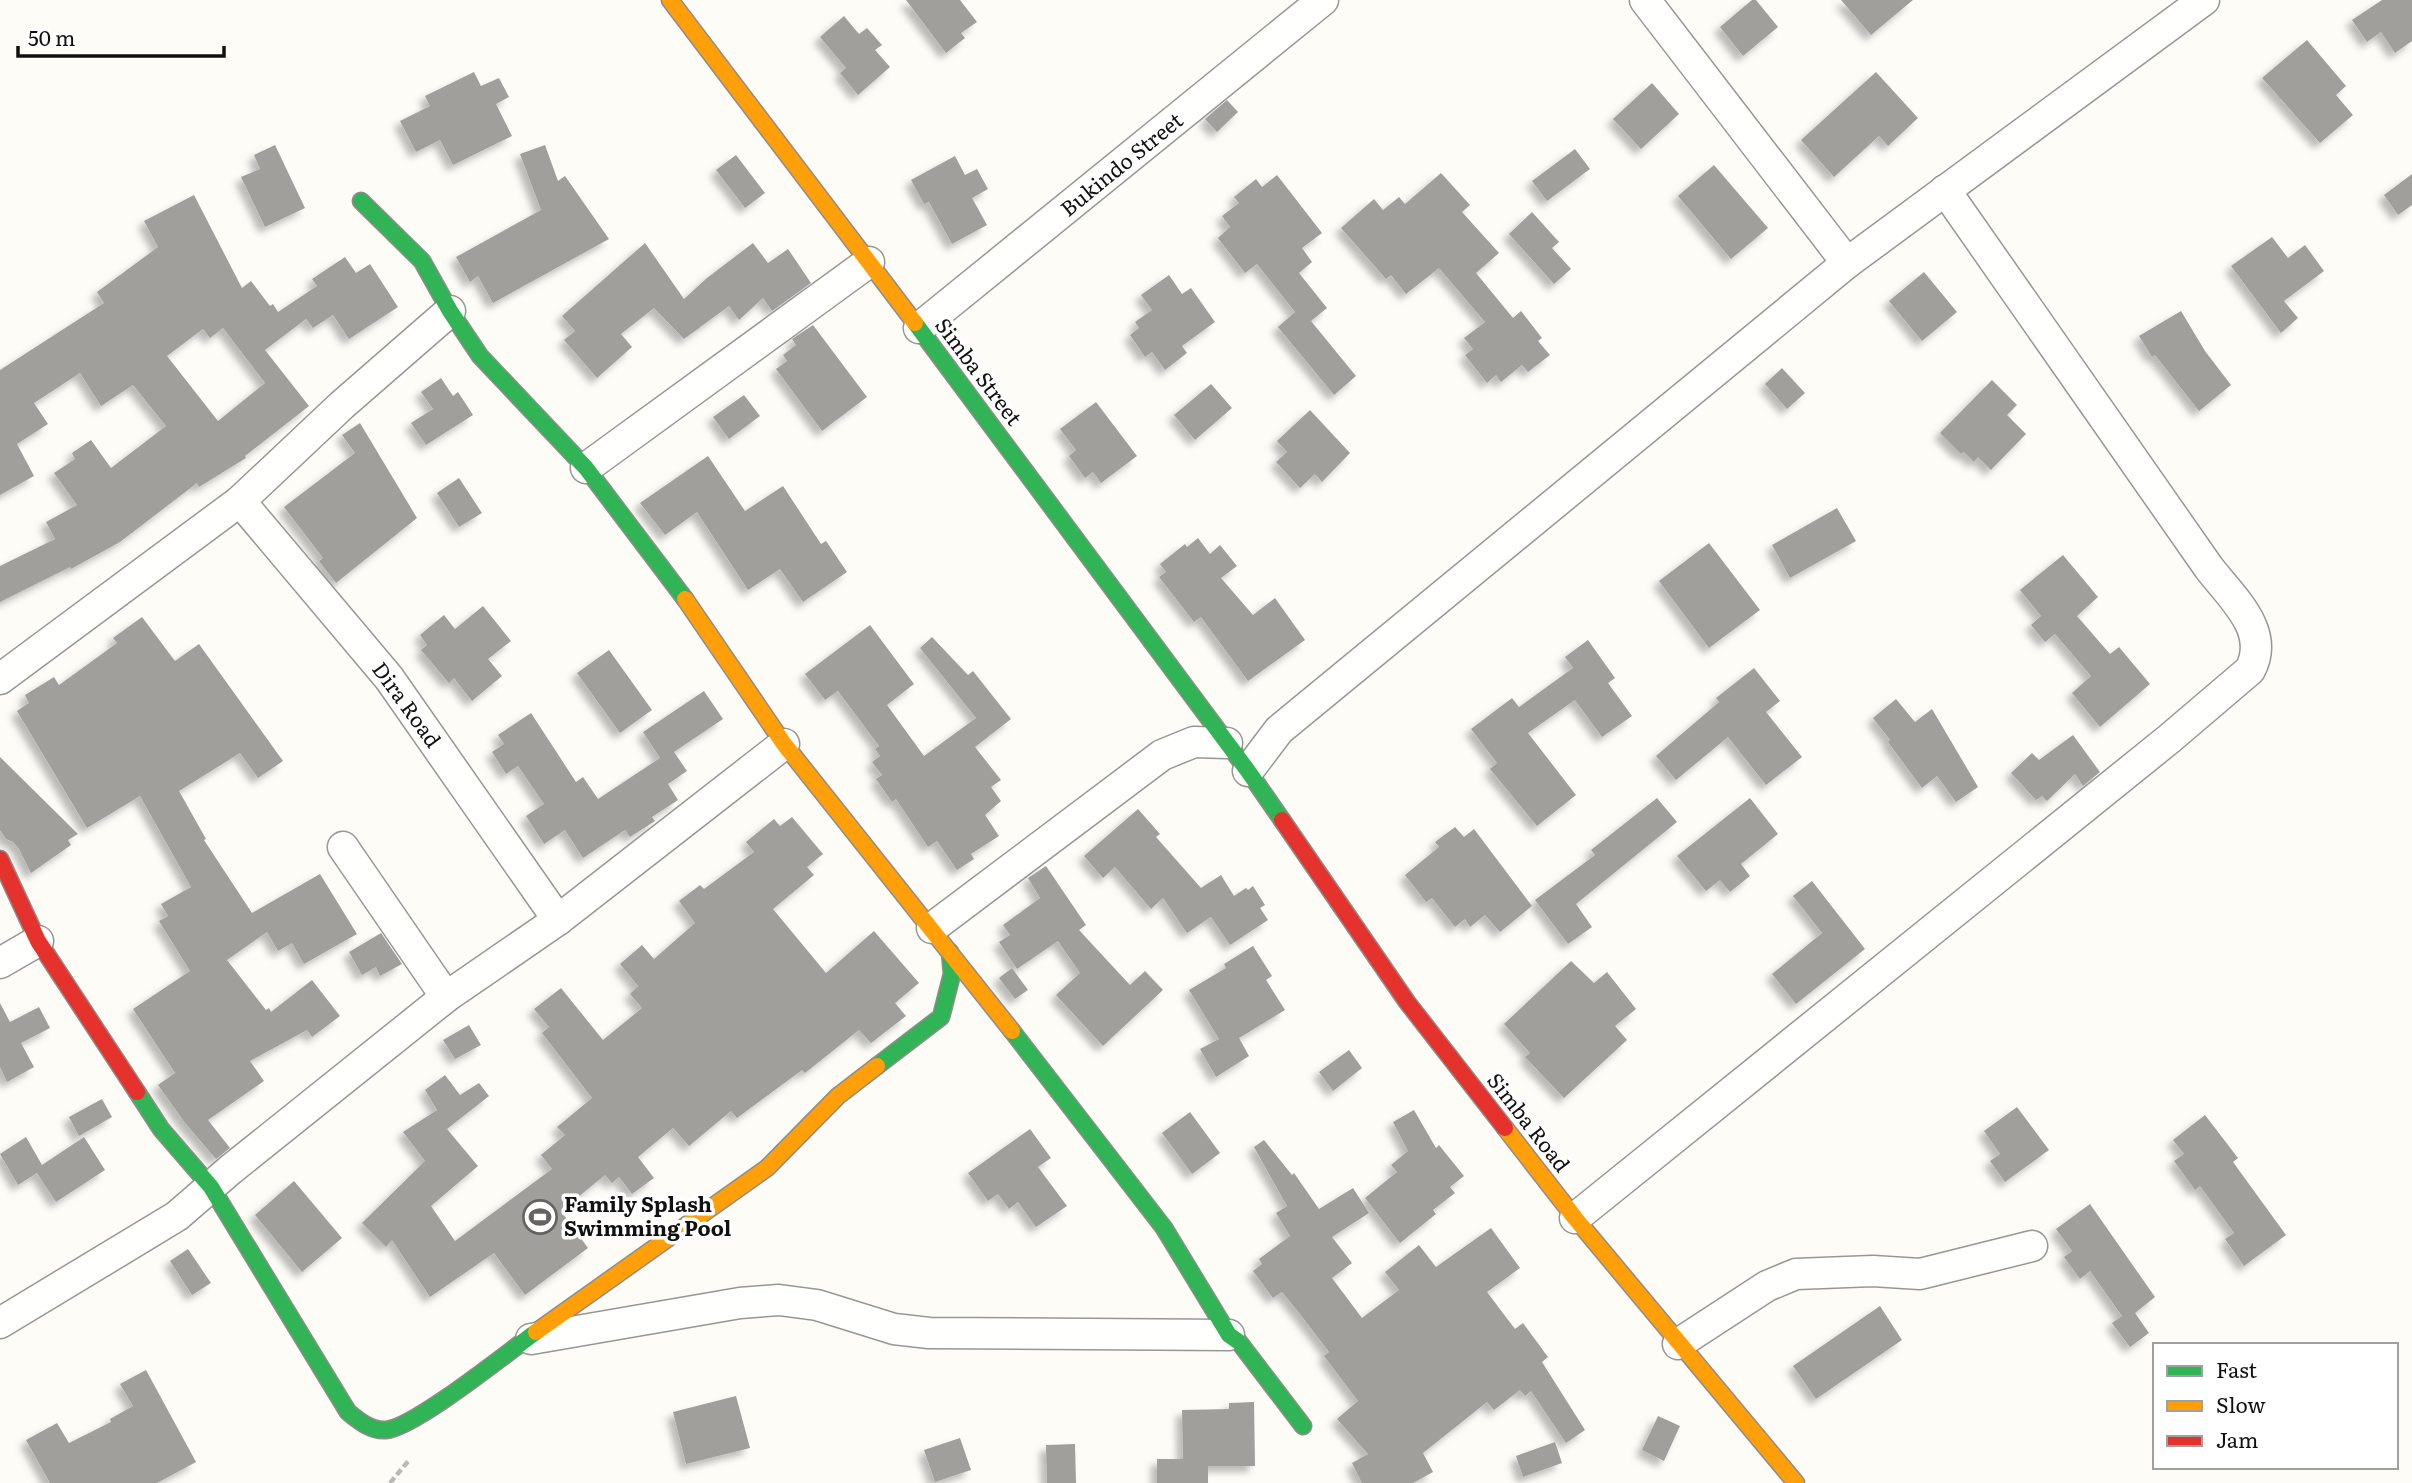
<svg xmlns="http://www.w3.org/2000/svg" width="2412" height="1483" viewBox="0 0 2412 1483" font-family="Literata,serif">
	<defs>
		<filter id="shadow"><feDropShadow dx="-6" dy="6" stdDeviation="3.5" flood-color="#0004"/></filter>
	</defs>
	<rect width="100%" height="100%" fill="#fdfcf7"/>
	<!-- building -->
	<g fill="#a19f9c" fill-rule="evenodd" filter="url(#shadow)">
		<polygon points="906,0 960,0 977,22 961,33 965,38 946,53"/>
		<polygon points="1752,0 1756,0 1778,27 1743,56 1720,27"/>
		<polygon points="1841,0 1913,0 1871,35"/>
		<polygon points="2382,0 2412,0 2412,41 2395,53 2381,32 2367,42 2352,20"/>
		<polygon points="844,16 859,34 867,28 882,45 875,50 890,67 858,95 840,73 846,68 820,37"/>
		<polygon points="2307,40 2346,86 2336,95 2353,115 2320,143 2262,78"/>
		<polygon points="474,72 481,86 499,78 509,97 496,104 512,136 453,165 440,140 416,152 400,121 430,106 425,96"/>
		<polygon points="1876,72 1918,118 1888,146 1879,136 1834,177 1801,140"/>
		<polygon points="1652,83 1679,114 1641,149 1613,119"/>
		<polygon points="1227,100 1238,112 1217,132 1205,119"/>
		<polygon points="275,145 305,208 265,227 241,177 260,169 254,155"/>
		<polygon points="545,145 558,181 565,176 609,239 493,303 478,276 470,282 456,257 541,210 520,154"/>
		<polygon points="1575,149 1590,169 1547,201 1532,181"/>
		<polygon points="736,155 765,193 745,208 716,170"/>
		<polygon points="955,156 965,175 977,169 988,189 972,198 987,225 952,244 929,202 924,204 911,180"/>
		<polygon points="1714,165 1768,228 1731,259 1678,196"/>
		<polygon points="1441,173 1470,205 1462,212 1499,253 1476,273 1513,318 1521,311 1542,338 1538,341 1550,355 1528,372 1522,365 1501,382 1496,375 1487,383 1465,355 1473,349 1464,338 1485,322 1439,268 1406,294 1391,275 1386,279 1341,228 1374,199 1383,210 1399,197 1405,204"/>
		<polygon points="2412,174 2412,205 2398,215 2384,195"/>
		<polygon points="1277,175 1322,233 1302,248 1312,262 1299,273 1327,308 1311,321 1356,376 1334,395 1278,327 1295,312 1257,264 1245,273 1218,238 1230,227 1222,216 1239,203 1234,197 1256,179 1262,187"/>
		<path d="M194,195L242,288L251,281L270,306L273,304L278,312L317,286L312,279L345,257L356,273L370,264L398,307L349,339L333,315L313,328L306,319L265,350L309,406L245,456L246,458L199,487L197,483L120,542L71,569L70,567L0,602V566L55,539L46,522L77,505L54,473L75,459L72,453L91,440L111,468L166,426L133,385L101,406L80,373L34,403L48,424L17,444L34,476L0,495V370L104,303L97,292L158,247L144,221ZM223,328L265,383L218,421L167,356L203,329L210,338Z"/>
		<polygon points="1532,212 1559,242 1552,248 1571,269 1554,284 1509,234"/>
		<polygon points="2272,237 2288,258 2305,245 2324,271 2284,301 2298,318 2281,333 2231,266"/>
		<polygon points="645,243 684,299 707,278 753,243 768,263 788,249 811,283 772,311 763,298 739,320 729,306 684,339 654,308 621,334 632,347 597,378 564,340 575,331 562,316"/>
		<polygon points="1924,272 1957,312 1922,341 1889,301"/>
		<polygon points="1169,275 1182,294 1191,288 1215,322 1182,346 1187,353 1165,370 1152,352 1145,357 1130,335 1139,328 1135,322 1152,310 1141,295"/>
		<polygon points="2181,311 2205,351 2231,385 2199,411 2155,355 2152,357 2139,336"/>
		<polygon points="813,325 867,397 822,431 776,369 787,361 783,355 796,345 792,339"/>
		<polygon points="1782,368 1805,393 1787,409 1765,384"/>
		<polygon points="441,378 453,396 458,392 473,415 426,445 411,423 433,409 421,392"/>
		<polygon points="1992,380 2017,405 2007,415 2026,434 1991,470 1978,457 1974,462 1964,452 1961,454 1940,433"/>
		<polygon points="1211,384 1232,408 1195,440 1174,415"/>
		<polygon points="744,395 760,416 729,439 713,417"/>
		<polygon points="1096,402 1137,456 1101,483 1093,472 1085,478 1069,456 1076,450 1060,429"/>
		<polygon points="1310,410 1350,453 1322,482 1315,474 1300,488 1276,462 1287,452 1277,441"/>
		<polygon points="360,423 417,518 336,583 319,561 323,558 284,507 355,453 342,435"/>
		<polygon points="708,456 745,511 783,486 821,544 826,541 847,572 803,602 780,569 748,590 697,512 665,535 640,503"/>
		<polygon points="459,478 482,513 459,527 437,493"/>
		<polygon points="1837,508 1856,541 1790,578 1772,545"/>
		<polygon points="1198,538 1210,554 1220,545 1237,566 1221,578 1253,615 1275,598 1305,640 1248,681 1201,617 1194,622 1159,577 1166,572 1160,564 1185,544 1187,547"/>
		<polygon points="1709,543 1760,610 1709,648 1659,581"/>
		<polygon points="2063,555 2098,597 2077,616 2110,654 2119,647 2150,684 2100,727 2072,693 2091,676 2055,634 2045,642 2031,625 2041,616 2020,590"/>
		<polygon points="483,606 511,641 488,659 502,676 472,701 454,678 449,683 421,650 427,645 420,635 444,615 455,629"/>
		<polygon points="142,617 175,661 199,644 283,761 258,778 240,753 179,791 206,839 204,840 252,913 320,874 357,934 304,964 292,943 278,951 267,932 227,960 266,1010 269,1008 271,1012 312,980 340,1016 312,1037 307,1030 250,1061 264,1081 208,1120 230,1148 216,1159 185,1123 158,1085 175,1073 133,1009 190,971 159,921 168,916 161,904 191,887 140,796 87,828 17,711 29,703 25,695 54,677 59,685 117,643 113,638"/>
		<polygon points="870,625 914,684 887,705 924,756 976,718 920,648 932,637 968,675 973,671 1011,719 975,747 1001,780 991,787 1001,801 985,815 999,836 971,854 974,859 957,870 937,841 928,847 896,799 892,802 876,779 882,775 872,762 880,756 875,749 879,746 838,691 825,700 805,674"/>
		<polygon points="1588,640 1615,678 1608,683 1632,716 1602,737 1575,700 1528,733 1576,795 1537,826 1490,769 1497,763 1471,729 1512,698 1519,707 1573,668 1565,657"/>
		<polygon points="609,650 652,710 620,733 577,673"/>
		<polygon points="1754,668 1780,701 1766,712 1802,757 1766,785 1728,737 1676,780 1656,756 1719,702 1716,698"/>
		<polygon points="704,691 723,719 674,752 687,771 668,784 678,800 652,817 655,821 630,837 625,830 583,858 565,830 544,844 526,816 544,804 518,766 506,774 492,752 504,744 498,735 531,713 576,782 583,777 598,799 660,758 643,732"/>
		<polygon points="1896,699 1915,722 1932,709 1978,787 1956,802 1937,776 1922,788 1888,742 1890,740 1873,718"/>
		<polygon points="2073,735 2100,772 2083,786 2075,774 2047,801 2042,796 2036,800 2011,773 2032,753 2039,760"/>
		<polygon points="0,757 78,834 68,840 71,845 31,873 19,849 13,842 6,839 0,830"/>
		<polygon points="1657,798 1677,822 1576,904 1592,927 1568,944 1535,900 1595,855 1591,850"/>
		<polygon points="1750,798 1778,834 1741,864 1750,876 1730,892 1720,880 1706,891 1677,856"/>
		<polygon points="1138,809 1160,834 1156,837 1201,888 1221,875 1234,896 1246,888 1248,890 1253,886 1265,905 1260,908 1268,920 1230,945 1211,917 1187,933 1163,898 1151,909 1115,867 1103,878 1084,856"/>
		<polygon points="792,817 823,854 807,867 814,875 773,909 826,973 874,931 919,983 895,1003 906,1016 871,1043 859,1030 805,1073 802,1070 737,1118 731,1111 689,1146 673,1128 638,1157 654,1178 632,1194 619,1177 612,1183 605,1175 561,1211 588,1248 525,1295 494,1253 430,1297 392,1240 386,1247 362,1223 425,1161 403,1132 437,1110 425,1090 445,1075 460,1095 479,1083 489,1096 447,1129 478,1166 431,1206 455,1241 552,1169 541,1155 565,1135 557,1127 592,1098 542,1033 549,1027 534,1009 561,988 603,1040 642,1008 630,994 638,986 620,964 642,945 654,959 695,923 679,901 700,885 704,889 754,852 746,842 774,819 780,826"/>
		<polygon points="1455,827 1464,837 1474,829 1532,906 1500,932 1485,915 1470,927 1465,919 1455,927 1432,898 1426,902 1405,875 1439,847 1435,842"/>
		<polygon points="1046,866 1086,925 1079,930 1130,985 1145,971 1163,990 1103,1046 1056,995 1080,973 1058,941 1017,969 999,942 1010,935 1003,925 1040,898 1028,878"/>
		<polygon points="1812,881 1865,949 1796,1004 1772,974 1822,933 1793,896"/>
		<polygon points="381,933 402,964 380,976 376,967 362,975 349,952"/>
		<polygon points="1253,946 1272,976 1266,980 1285,1010 1239,1038 1249,1056 1216,1077 1200,1049 1219,1039 1189,990 1226,968 1224,964"/>
		<polygon points="1571,961 1594,983 1607,972 1636,1009 1615,1026 1627,1040 1564,1098 1525,1057 1530,1053 1504,1024"/>
		<polygon points="1012,968 1028,990 1015,999 999,978"/>
		<polygon points="0,1003 10,1022 39,1007 50,1028 21,1043 34,1067 7,1082 0,1067"/>
		<polygon points="469,1025 481,1045 455,1059 443,1040"/>
		<polygon points="1349,1050 1362,1068 1333,1091 1319,1072"/>
		<polygon points="102,1099 112,1117 79,1136 69,1117"/>
		<polygon points="2017,1107 2049,1150 2005,1182 1990,1161 2000,1154 1984,1131"/>
		<polygon points="1414,1110 1436,1148 1439,1145 1464,1176 1450,1187 1455,1193 1433,1210 1436,1214 1400,1243 1365,1198 1397,1172 1391,1165 1408,1151 1393,1122"/>
		<polygon points="1190,1112 1220,1153 1192,1174 1162,1133"/>
		<polygon points="2205,1115 2238,1158 2233,1162 2286,1235 2244,1266 2225,1239 2234,1233 2200,1186 2195,1190 2174,1161 2184,1154 2173,1140"/>
		<polygon points="1030,1129 1051,1158 1038,1167 1067,1206 1036,1227 1018,1202 1009,1209 998,1194 988,1201 968,1173"/>
		<polygon points="26,1137 42,1165 84,1137 105,1170 56,1202 37,1173 18,1185 0,1154"/>
		<polygon points="1264,1140 1292,1175 1294,1173 1319,1209 1353,1188 1369,1213 1332,1237 1352,1263 1332,1278 1362,1318 1399,1290 1385,1272 1419,1245 1436,1267 1491,1228 1520,1268 1487,1292 1515,1329 1523,1323 1548,1357 1542,1362 1585,1430 1566,1443 1531,1391 1525,1396 1520,1390 1494,1410 1487,1402 1423,1453 1433,1472 1413,1483 1362,1483 1352,1463 1368,1454 1337,1419 1358,1401 1324,1356 1329,1352 1300,1314 1282,1292 1273,1298 1253,1271 1262,1264 1259,1259 1290,1236 1276,1213 1287,1206 1254,1147"/>
		<polygon points="294,1181 342,1238 302,1272 255,1215"/>
		<polygon points="2090,1204 2155,1297 2135,1313 2149,1333 2130,1347 2112,1323 2122,1316 2090,1271 2080,1279 2064,1257 2072,1251 2056,1229"/>
		<polygon points="188,1249 211,1283 192,1295 170,1261"/>
		<polygon points="1880,1306 1902,1340 1816,1399 1793,1366"/>
		<polygon points="146,1370 196,1462 157,1483 50,1483 26,1440 57,1423 69,1443 111,1422 110,1419 133,1406 120,1384"/>
		<polygon points="736,1396 750,1448 686,1464 673,1412"/>
		<polygon points="1254,1402 1255,1466 1208,1466 1208,1483 1157,1483 1157,1459 1183,1459 1182,1410 1229,1409 1229,1403"/>
		<polygon points="1658,1416 1680,1426 1664,1461 1642,1450"/>
		<polygon points="960,1438 971,1470 935,1482 924,1450"/>
		<polygon points="1555,1442 1562,1463 1523,1477 1516,1456"/>
		<polygon points="1075,1444 1076,1483 1047,1483 1046,1445"/>
	</g>
	<g fill="none" stroke-linecap="round" stroke-linejoin="round">
		<!-- street casing -->
		<g stroke="#979795" stroke-width="33">
			<g id="street">
				<polyline points="1645,0 1847,263"/>
				<polyline points="919,328 1323,0"/>
				<polyline points="586,468 869,262"/>
				<polyline points="240,501 389,678 558,920"/>
				<polyline points="0,679 240,501 342,405 450,311"/>
				<polyline points="1248,771 1279,730 1847,263 2204,0"/>
				<polyline points="343,847 446,997"/>
				<polyline points="932,928 1162,755 1194,742 1227,743"/>
				<polyline points="0,963 38,941"/>
				<path d="M1575,1218L2169,739L2250,670C2271,631 2232,598 2209,568L1945,190"/>
				<polyline points="0,1323 177,1216 230,1170 446,997 558,920 784,744"/>
				<polyline points="531,1339 740,1303 779,1300 817,1305 894,1329 929,1333 1229,1335"/>
				<polyline points="1678,1344 1767,1286 1796,1274 1873,1271 1920,1274 2032,1246"/>
			</g>
		</g>
		<!-- fast casing -->
		<g stroke="#8e8d8b" stroke-width="19">
			<g id="fast">
				<polyline points="361,201 422,261 450,311 480,356 586,468 685,599"/>
				<polyline points="915,323 1248,771 1282,820"/>
				<polyline points="1012,1031 1164,1228 1229,1335 1239,1342 1303,1426"/>
				<polyline points="877,1066 941,1017 952,974 950,952"/>
				<path d="M137,1092L161,1129L211,1187L348,1412C359,1421 371,1431 386,1430C414,1428 508,1352 536,1332"/>
			</g>
		</g>
		<!-- slow casing -->
		<g stroke="#8e8d8b" stroke-width="19">
			<g id="slow">
				<polyline points="670,0 915,323"/>
				<polyline points="685,599 784,744 1012,1031"/>
				<polyline points="1505,1128 1575,1218 1796,1483"/>
				<polyline points="536,1332 767,1168 838,1096 877,1066"/>
			</g>
		</g>
		<!-- jam casing -->
		<g stroke="#8e8d8b" stroke-width="19">
			<g id="jam">
				<polyline points="1282,820 1407,1002 1505,1128"/>
				<polyline points="0,859 38,941 137,1092"/>
			</g>
		</g>
		<!-- path -->
		<polyline stroke="#b9b9b8" stroke-width="4.5" stroke-dasharray="7 3.5" stroke-linecap="butt" points="390,1483 410,1459"/>
		<!-- street -->
		<use href="#street" stroke="#fffffe" stroke-width="30"/>
		<!-- fast -->
		<use href="#fast" stroke="#30b455" stroke-width="16"/>
		<!-- slow -->
		<use href="#slow" stroke="#ff9f0a" stroke-width="16"/>
		<!-- jam -->
		<use href="#jam" stroke="#e5322d" stroke-width="16"/>
	</g>
	<!-- icons -->
	<defs>
		<g id="stadium-ring" transform="scale(1.75)"><circle r="9.5" fill="#fff" stroke="#646362" stroke-width="1.5"/><path d="M0-5a6.5 5 0 1 0 0 10a6.5 5 0 1 0 0-10ZM-3.5-1.8h7v3.6h-7Z" fill="#646362"/></g>
	</defs>
	<g fill-rule="evenodd">
		<use href="#stadium-ring" x="540" y="1217"/>
	</g>
	<g text-anchor="middle" stroke-width="7" stroke-linejoin="round" paint-order="stroke">
		<!-- street labels -->
		<g font-size="21" fill="#111" stroke="#fff">
			<text transform="translate(1122 165) rotate(-39)" y="7">Bukindo Street</text>
			<text transform="translate(978 372) rotate(53)" y="7">Simba Street</text>
			<text transform="translate(406 705) rotate(54)" y="7">Dira Road</text>
			<text transform="translate(1528 1123) rotate(52)" y="7">Simba Road</text>
		</g>
		<!-- poi labels -->
		<g font-size="21" font-weight="bold" fill="#111" stroke="#fff" text-anchor="start">
			<text x="564" y="1212">Family Splash<tspan x="564" dy="24">Swimming Pool</tspan></text>
		</g>
	</g>
	<!-- legend -->
	<rect x="2153" y="1343" width="245" height="126" fill="#ffffff" stroke="#a0a0a0" stroke-width="2"/>
	<rect x="2167" y="1366" width="35" height="10" fill="#30b455" stroke="#a0a0a0" stroke-width="2"/>
	<text x="2216" y="1378" font-size="21" fill="#111111">Fast</text>
	<rect x="2167" y="1401" width="35" height="10" fill="#ff9f0a" stroke="#a0a0a0" stroke-width="2"/>
	<text x="2216" y="1413" font-size="21" fill="#111111">Slow</text>
	<rect x="2167" y="1436" width="35" height="10" fill="#e5322d" stroke="#a0a0a0" stroke-width="2"/>
	<text x="2216" y="1448" font-size="21" fill="#111111">Jam</text>
	<!-- scale -->
	<path d="M18 46v10h206v-10" fill="none" stroke="#111111" stroke-width="3.5"/>
	<text x="28" y="46" font-size="21" fill="#111111" stroke="#ffffff" stroke-width="5" paint-order="stroke">50 m</text>
</svg>
